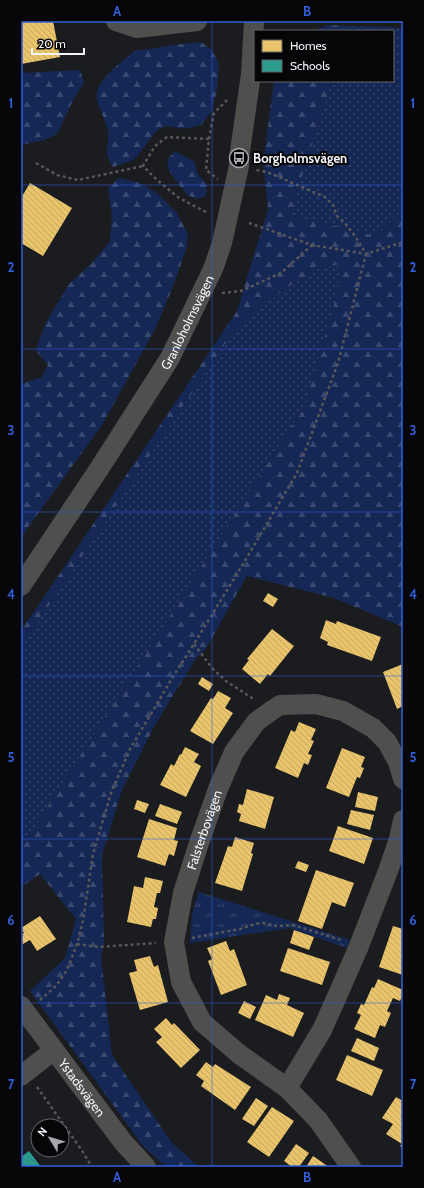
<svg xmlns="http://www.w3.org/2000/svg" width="424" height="1188" viewBox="0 0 424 1188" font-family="Cabin,sans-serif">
	<defs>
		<pattern id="grass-dots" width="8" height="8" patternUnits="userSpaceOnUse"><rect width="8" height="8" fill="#152855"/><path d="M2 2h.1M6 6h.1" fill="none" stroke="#38486e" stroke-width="1.8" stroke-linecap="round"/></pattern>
		<pattern id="forest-firs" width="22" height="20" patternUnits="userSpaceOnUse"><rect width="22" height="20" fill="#152855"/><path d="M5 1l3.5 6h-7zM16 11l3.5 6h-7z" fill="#38486e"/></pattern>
		<pattern id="park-tufts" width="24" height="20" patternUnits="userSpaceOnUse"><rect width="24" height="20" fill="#152855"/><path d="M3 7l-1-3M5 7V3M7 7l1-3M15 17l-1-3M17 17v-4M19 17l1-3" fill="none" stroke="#38486e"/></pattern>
		<pattern id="homes-back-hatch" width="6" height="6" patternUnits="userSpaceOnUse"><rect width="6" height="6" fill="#e9c46a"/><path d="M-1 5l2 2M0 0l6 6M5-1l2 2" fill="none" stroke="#c1a562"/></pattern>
		<pattern id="schools-back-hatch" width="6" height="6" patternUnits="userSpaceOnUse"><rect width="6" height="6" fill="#2a9d8f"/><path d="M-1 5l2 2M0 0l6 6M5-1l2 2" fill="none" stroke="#358077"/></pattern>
	</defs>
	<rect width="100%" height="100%" fill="#1a1c1f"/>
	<!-- grass -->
	<g fill="url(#grass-dots)">
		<polygon points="349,26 391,27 403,29 403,210 375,236 290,215 332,81 393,81 393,31 347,31"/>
		<polygon points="341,264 335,301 305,405 21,848 21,647 233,332 286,288 320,268"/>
	</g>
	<!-- forest -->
	<g fill="url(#forest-firs)">
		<polygon points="328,25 349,26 347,31 312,31"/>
		<path d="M201,42L212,50L219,64L217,89L212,111L201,125L184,129L166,126L156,131L139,154L133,160L113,167C102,151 110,147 108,131C106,121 99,109 97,99C94,80 123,61 136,50H143L173,45Z"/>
		<polygon points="80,70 84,83 73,100 57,134 44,140 21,145 21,73"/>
		<polygon points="274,81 332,81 290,215 375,236 403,210 403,627 334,598 247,576 205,650 196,658 155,725 122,790 102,855 104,942 101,957 112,1055 172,1143 199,1167 166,1167 143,1146 30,991 65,958 76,919 40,874 21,887 21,848 305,405 335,301 341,264 320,268 286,288 233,332 21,647 21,631 237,311 268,209 263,164"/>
		<polygon points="175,151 195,162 197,172 207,185 206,196 197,199 187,195 169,171 167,160"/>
		<polygon points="119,178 140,183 157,193 176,212 188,234 186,250 170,294 154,331 102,425 21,537 21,384 42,377 48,365 36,351 45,324 69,284 92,263 110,241 112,215 108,188"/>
	</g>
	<!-- park -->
	<polygon fill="url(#park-tufts)" points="199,892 350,940 347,948 290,928 190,943 192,914"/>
	<!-- homes -->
	<g fill="url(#homes-back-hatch)">
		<polygon points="21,21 53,21 60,57 21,64"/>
		<polygon points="30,183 72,208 43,256 21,243 21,198"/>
		<polygon points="268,593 278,599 273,607 263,601"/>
		<polygon points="326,620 336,624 337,621 381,637 372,661 327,645 328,642 320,638"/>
		<polygon points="272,629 294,646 270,676 268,674 260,684 242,669 249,660 247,659"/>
		<polygon points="403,664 403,706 397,709 383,672"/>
		<polygon points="202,677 213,684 209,691 198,684"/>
		<polygon points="218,691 231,698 225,708 233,713 213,744 190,731 211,698 213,699"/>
		<polygon points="299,722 316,729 311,740 314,741 308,754 312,755 308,765 304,763 298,778 275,768 291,730 295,732"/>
		<polygon points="185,747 199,754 194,762 201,766 186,797 160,785 171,764 174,766 180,754 181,755"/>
		<polygon points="342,748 365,757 361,767 364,768 360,778 357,777 349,797 326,788"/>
		<polygon points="247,789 274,797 265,829 239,821 241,814 237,812 239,804 243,805"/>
		<polygon points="358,792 378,797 375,811 355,807"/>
		<polygon points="137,800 149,804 145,813 134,809"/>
		<polygon points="160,804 182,812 177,824 155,816"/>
		<polygon points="351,810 374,815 370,830 347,824"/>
		<polygon points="149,819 177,828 174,840 178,841 174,856 169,854 165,866 137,857"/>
		<polygon points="338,826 373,838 364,864 329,851"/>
		<polygon points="235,837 254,843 251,853 253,854 242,891 215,883 228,846 232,847"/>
		<polygon points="298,861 309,865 306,872 295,868"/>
		<polygon points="316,870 354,883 345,907 332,902 322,929 298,921"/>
		<polygon points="145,877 163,881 160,893 157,893 154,907 158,908 156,919 153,919 151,927 127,922 134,886 143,888"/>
		<polygon points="40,916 56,939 37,951 30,940 23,944 21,941 21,935 24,933 21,928"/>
		<polygon points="393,926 403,929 403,975 379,967"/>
		<polygon points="294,930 314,937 309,950 290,943"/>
		<polygon points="226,941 230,951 234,949 247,985 221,995 208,961 212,959 207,948"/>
		<polygon points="288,948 330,962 322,985 280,971"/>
		<polygon points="150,956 154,967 158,965 168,1002 140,1010 129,973 137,971 134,960"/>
		<polygon points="378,979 403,990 403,994 400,1001 393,998 387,1011 391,1013 385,1027 380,1025 375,1038 354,1029 361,1015 357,1013 361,1004 364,1005 372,987 374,988"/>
		<polygon points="279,994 290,998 287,1005 304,1013 293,1037 255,1020 266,995 277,1000"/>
		<polygon points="244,1001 256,1007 250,1019 238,1013"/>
		<polygon points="166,1018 172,1025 174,1023 200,1050 181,1068 156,1042 162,1037 154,1029"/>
		<polygon points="357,1038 379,1048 374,1061 351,1051"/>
		<polygon points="347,1055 383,1070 372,1096 336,1080"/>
		<polygon points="206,1062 213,1067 215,1064 251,1087 235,1110 201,1086 204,1081 196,1075"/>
		<polygon points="396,1097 403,1101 403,1114 401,1117 403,1118 403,1148 400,1146 402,1144 386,1134 393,1124 382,1118"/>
		<polygon points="256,1098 268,1106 254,1126 242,1119"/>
		<polygon points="272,1107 294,1121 269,1157 247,1142"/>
		<polygon points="296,1144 309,1153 299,1167 292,1167 284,1161"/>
		<polygon points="313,1156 329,1167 306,1167"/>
	</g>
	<!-- schools -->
	<polygon fill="url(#schools-back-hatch)" points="29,1151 41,1167 21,1167 21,1157"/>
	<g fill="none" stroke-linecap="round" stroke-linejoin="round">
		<!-- path -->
		<g stroke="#575758" stroke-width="2.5" stroke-dasharray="3 3" stroke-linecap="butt">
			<polyline points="209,139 214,113 228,99"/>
			<polyline points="36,163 57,175 78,180 143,166"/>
			<polyline points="206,212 179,198 157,180 143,166 155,146 167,137 209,139 206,170 218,179"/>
			<polyline points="249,223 312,245 366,254 403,242"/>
			<polyline points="223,292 223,293 241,291 281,273 312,245"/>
			<polyline points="194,644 212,668 226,681 255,700"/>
			<polyline points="192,938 240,929 255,924 263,923 277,926 293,925 341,940"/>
			<polyline points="77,944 98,947 156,943"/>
			<polyline points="40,1000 56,986 67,970 77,944 83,921 93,854 111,793 130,749 174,675 194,644 240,569 297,473 338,363 366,254 355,236 345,223 337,216 333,205 325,197 267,172 256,170"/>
			<polyline points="37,1087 81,1149 92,1167"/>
		</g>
		<!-- minor -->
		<g stroke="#4f4f4e" stroke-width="20">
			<polyline points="116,21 137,28 197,21"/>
			<path id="s1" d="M21,586L99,469L170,358L213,269L222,243L239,166V158L251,74L254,21"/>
			<path id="s2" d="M21,1006L123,1142L146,1167"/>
			<polyline points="21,1076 54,1050"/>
			<polyline points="287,1088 322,1030 339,992 359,946 388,871 399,839 403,820"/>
			<path id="s3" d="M351,1167L318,1120L287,1088L239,1054L202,1022L181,982L174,942L183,893L200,840L218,789L234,752L256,722L271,711L280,705L316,704L343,711L373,728L387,742L398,762L403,779"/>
		</g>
	</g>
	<!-- grid -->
	<path fill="none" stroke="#325fdb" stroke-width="1" stroke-opacity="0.55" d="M212,21V1167M21,185H403M21,349H403M21,512H403M21,676H403M21,839H403M21,1003H403"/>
	<!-- icons -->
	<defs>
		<g id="bus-ring" transform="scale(1)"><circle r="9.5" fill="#060608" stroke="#a6a8ab" stroke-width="1.5"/><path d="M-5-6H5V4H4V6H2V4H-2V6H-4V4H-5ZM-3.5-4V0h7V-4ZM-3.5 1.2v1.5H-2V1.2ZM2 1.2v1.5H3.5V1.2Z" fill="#a6a8ab"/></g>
	</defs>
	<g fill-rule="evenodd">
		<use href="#bus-ring" x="239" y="158"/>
	</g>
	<g text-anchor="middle" stroke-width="4" stroke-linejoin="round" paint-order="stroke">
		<!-- poi labels -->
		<g font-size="13" font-weight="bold" fill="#f2f4f7" stroke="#060608" text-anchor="start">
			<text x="253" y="163">Borgholmsvägen</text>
		</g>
		<!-- street labels -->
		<g font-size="13" fill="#f2f4f7" stroke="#060608">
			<text dy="5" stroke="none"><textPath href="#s1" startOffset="312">Granloholmsvägen</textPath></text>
			<text dy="5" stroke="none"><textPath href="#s3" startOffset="412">Falsterbovägen</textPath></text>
			<text dy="5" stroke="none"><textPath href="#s2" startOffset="102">Ystadsvägen</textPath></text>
		</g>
	</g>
	<!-- border -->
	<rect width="424" height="1188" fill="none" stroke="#060608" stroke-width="44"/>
	<!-- legend -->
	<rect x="254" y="30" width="140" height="52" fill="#060608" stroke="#646568"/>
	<rect x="262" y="40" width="20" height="12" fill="#e9c46a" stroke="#646568"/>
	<text x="290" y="50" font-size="12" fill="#f2f4f7">Homes</text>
	<rect x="262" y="60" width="20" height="12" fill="#2a9d8f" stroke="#646568"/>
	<text x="290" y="70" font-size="12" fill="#f2f4f7">Schools</text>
	<!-- north arrow -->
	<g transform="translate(50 1138) rotate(308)"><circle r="19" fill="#060608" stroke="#646568"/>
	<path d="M0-3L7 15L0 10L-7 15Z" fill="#a6a8ab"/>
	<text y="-6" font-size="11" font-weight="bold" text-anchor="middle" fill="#f2f4f7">N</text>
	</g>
	<!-- scale -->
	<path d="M32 48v6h52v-6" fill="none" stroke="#f2f4f7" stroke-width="2"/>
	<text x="38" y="48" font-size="12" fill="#f2f4f7" stroke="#060608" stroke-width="3" paint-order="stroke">20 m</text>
	<rect x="22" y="22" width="380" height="1144" fill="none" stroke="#325fdb" stroke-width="1.5"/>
	<g font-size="13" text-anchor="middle" font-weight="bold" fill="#325fdb">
		<text x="117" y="16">A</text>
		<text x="307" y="16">B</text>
		<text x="11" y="108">1</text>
		<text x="413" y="108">1</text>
		<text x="11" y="272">2</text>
		<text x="413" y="272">2</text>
		<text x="11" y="435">3</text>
		<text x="413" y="435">3</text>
		<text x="11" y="599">4</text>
		<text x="413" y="599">4</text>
		<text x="11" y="762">5</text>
		<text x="413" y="762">5</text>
		<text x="11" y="925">6</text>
		<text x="413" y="925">6</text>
		<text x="11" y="1089">7</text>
		<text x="413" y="1089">7</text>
		<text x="117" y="1182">A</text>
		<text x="307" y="1182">B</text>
	</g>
</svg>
